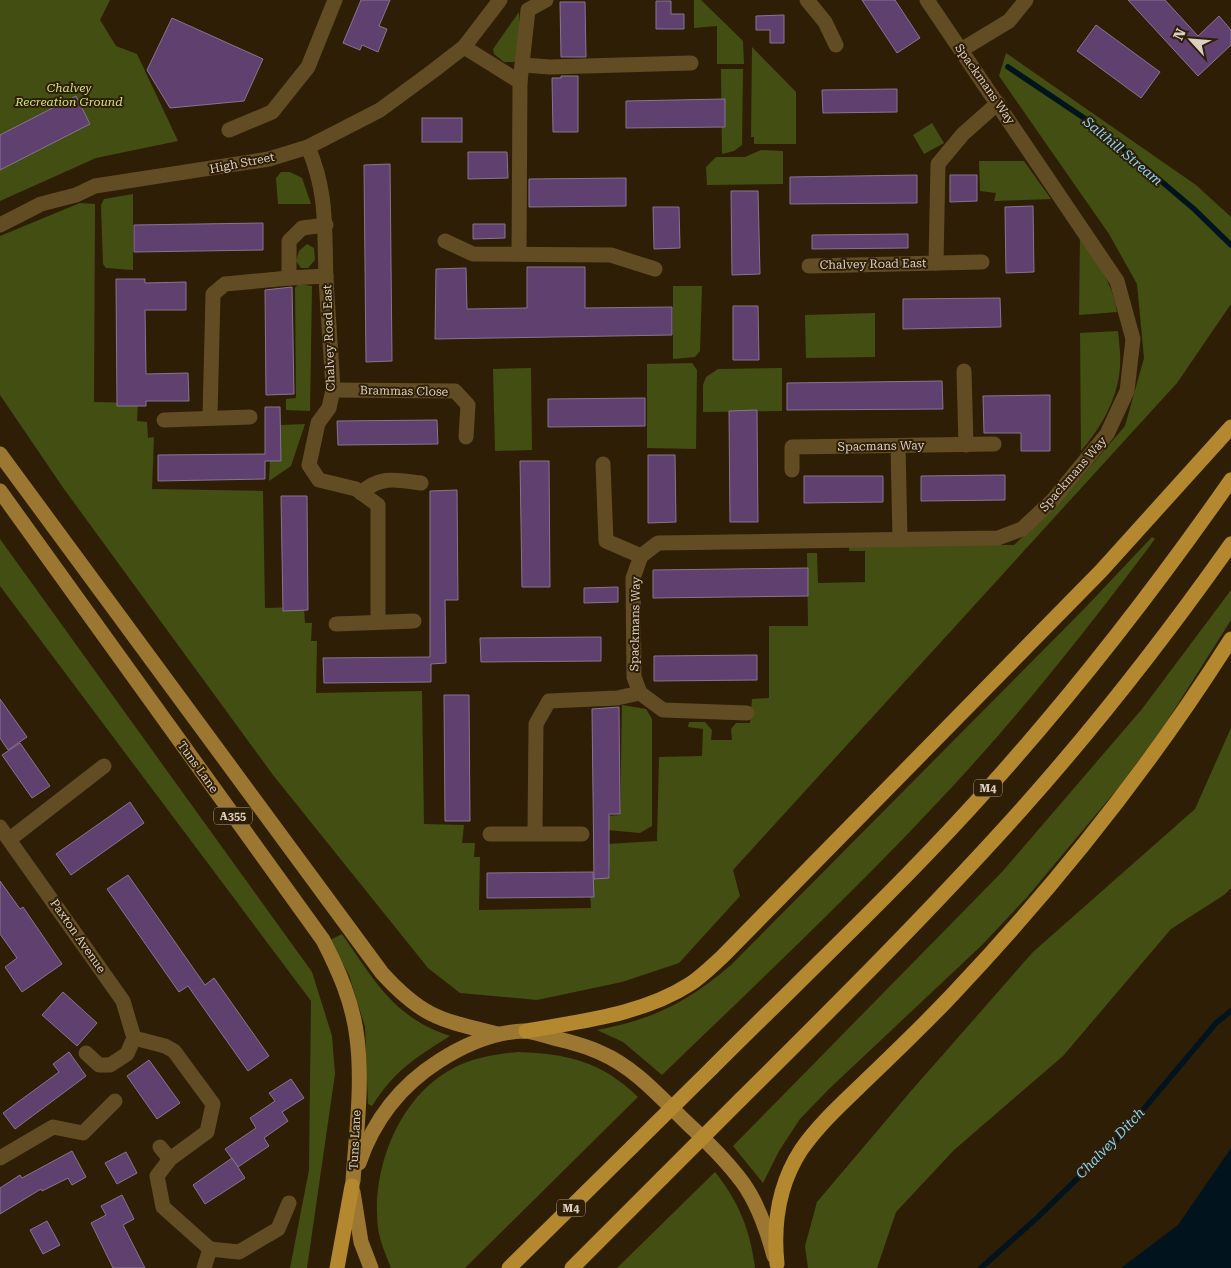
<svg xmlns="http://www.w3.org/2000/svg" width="1231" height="1268" viewBox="0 0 1231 1268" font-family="'Roboto Serif',serif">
	<rect width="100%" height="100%" fill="#2f1e06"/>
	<!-- green -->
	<g fill="#434e12">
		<polygon points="0,0 110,0 100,20 116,46 137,54 178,141 96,158 0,201"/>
		<polygon points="694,0 701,0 743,41 744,64 717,64 717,26 694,28"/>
		<polygon points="519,12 519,56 514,62 504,62 494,54 493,49"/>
		<polygon points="752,47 796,92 796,144 754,144 754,137 751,137"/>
		<polygon points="1006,53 1196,185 1231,217 1231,304 1177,383 733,870 740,896 679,963 622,982 537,1000 460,993 428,968 273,775 64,489 0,395 0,236 80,203 95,204 94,402 138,403 137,421 147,422 148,438 154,437 152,489 263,491 265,608 304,607 305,623 312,623 311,641 317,641 316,693 422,691 424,824 464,825 462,843 475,843 474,857 480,857 479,910 591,908 589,878 610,876 607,844 657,841 659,757 702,756 703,729 688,727 689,722 705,722 712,730 711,740 732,740 731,729 736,723 750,723 752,699 769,698 769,626 808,626 807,553 817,553 818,583 865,582 865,551 849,551 849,545 1014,545 1066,495 1125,426 1144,358 1137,284 1109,234 999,76"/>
		<polygon points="721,69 743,69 742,145 734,151 722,154"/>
		<polygon points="932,123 944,143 924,154 913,135"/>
		<polygon points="761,150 783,151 783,184 707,185 706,167 716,157 745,157"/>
		<polygon points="979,161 1024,161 1051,199 994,201 996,193 980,191"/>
		<polygon points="281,172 290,172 302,178 311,204 278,204 276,178"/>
		<polygon points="133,194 133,270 106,268 103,264 101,205 104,199"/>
		<path d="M1080,238C1097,261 1113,284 1117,312L1079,315Z"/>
		<polygon points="307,244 314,248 315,260 308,268 301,268 296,261 299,251"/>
		<polygon points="298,284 312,286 310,411 286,410 286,399 296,398 295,288"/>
		<polygon points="673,286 702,286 700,351 695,357 673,359"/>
		<polygon points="875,313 875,357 806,358 805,315"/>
		<path d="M1118,331C1119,343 1121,355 1120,367C1118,398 1101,428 1081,451L1080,333Z"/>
		<polygon points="692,363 697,370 696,449 647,448 647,364"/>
		<polygon points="531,368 532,450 495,451 493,369"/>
		<polygon points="782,368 782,411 703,412 703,385 706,377 718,369"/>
		<polygon points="305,424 291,466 269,481 270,460 280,459 281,425"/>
		<path d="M1152,537L1155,539C1086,631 1015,721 936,804C848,898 754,986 662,1075L623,1042L597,1030C654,1019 686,1003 731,965L1085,608Z"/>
		<polygon points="0,539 312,972 332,1036 335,1074 307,1268 290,1268 309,1170 311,1001 0,586"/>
		<polygon points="1231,590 1231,620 1164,726 1119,787 1028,896 982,945 829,1089 800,1119 779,1151 763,1183 733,1146 1002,872 1142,709"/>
		<polygon points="622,705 646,709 652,719 652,826 640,833 607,830 605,816 620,815"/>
		<polygon points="1231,728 1231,888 1224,895 1171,929 1063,1056 954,1150 896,1212 877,1268 808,1268 805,1246 817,1202 911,1091 1033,952 1195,809"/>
		<path d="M342,934C375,981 393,1017 450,1036C415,1058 395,1070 372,1106L368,1104L365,1027L349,975L330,940Z"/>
		<path d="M518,1052C568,1054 601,1061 638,1097L465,1268H391C386,1255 380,1242 378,1228C371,1166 401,1090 462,1064C480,1057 498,1054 518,1052Z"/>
		<path d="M715,1172C739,1202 750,1230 755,1268H617Z"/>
	</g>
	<!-- water -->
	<polygon fill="#01141e" points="1231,1148 1231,1268 1121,1268 1178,1225"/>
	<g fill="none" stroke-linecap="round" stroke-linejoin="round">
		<!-- stream -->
		<g stroke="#01141e" stroke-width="5.5">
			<polyline points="1008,67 1096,126 1194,209 1231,245"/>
			<polyline points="981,1268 1038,1217 1121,1136 1216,1023 1231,1011"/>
		</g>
	</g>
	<!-- building -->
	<g fill="#5f406f" stroke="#867590">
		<polygon points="361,0 390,0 379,26 387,29 378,52 362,45 360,50 343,43"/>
		<polygon points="862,0 895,0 920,38 897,53"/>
		<polygon points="1128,0 1165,0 1198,36 1219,16 1231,30 1231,45 1198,76"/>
		<polygon points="656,1 671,1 671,14 684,14 684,29 656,29"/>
		<polygon points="560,2 585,2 586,57 561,57"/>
		<polygon points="784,15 784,43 770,43 770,30 756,30 756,16"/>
		<polygon points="172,18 263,59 244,101 170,108 147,70"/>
		<polygon points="1096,25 1160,72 1141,98 1077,51"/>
		<polygon points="561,76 578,76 578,132 553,132 552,78 561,78"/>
		<polygon points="897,89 897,112 823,113 822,90"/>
		<polygon points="76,96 90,124 0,170 0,135"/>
		<polygon points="725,99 725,127 626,128 626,101"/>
		<rect x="422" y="118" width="40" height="24"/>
		<polygon points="468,152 507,152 508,178 468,179"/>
		<polygon points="390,164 392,361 366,362 364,165"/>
		<polygon points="917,175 917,203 790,204 790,177"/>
		<polygon points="950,175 977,175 977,201 950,202"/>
		<polygon points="626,178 626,206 529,207 529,179"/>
		<polygon points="731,191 758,191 760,274 732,275"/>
		<polygon points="1033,206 1034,272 1006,273 1005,207"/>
		<polygon points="653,207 679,207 680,248 654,249"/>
		<polygon points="263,223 263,250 134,252 134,225"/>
		<polygon points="473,224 505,224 505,238 473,239"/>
		<polygon points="908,234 908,248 812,249 812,235"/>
		<polygon points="527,267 585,267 585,308 672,307 672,335 435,339 436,269 466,268 467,309 527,308"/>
		<polygon points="116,279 145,279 145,283 186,282 186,310 145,310 146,374 188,373 189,401 146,401 146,406 117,406"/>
		<polygon points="292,287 294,394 266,395 265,290"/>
		<polygon points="1000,298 1001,327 903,329 903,299"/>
		<polygon points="733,306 758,306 759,360 733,360"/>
		<polygon points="942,381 943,409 787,410 787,383"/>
		<polygon points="1050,395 1050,451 1021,451 1021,433 984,433 983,396"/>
		<polygon points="645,398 645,426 548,427 548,399"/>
		<polygon points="265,407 280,407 281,461 265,461 265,479 158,481 158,455 265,454"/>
		<polygon points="757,410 758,522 730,522 729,411"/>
		<polygon points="437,420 438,444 338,445 337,421"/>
		<polygon points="648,455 675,455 676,522 648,523"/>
		<polygon points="520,461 549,461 550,587 522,587"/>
		<polygon points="1005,475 1005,500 921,501 921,476"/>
		<polygon points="804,476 883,476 883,502 804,503"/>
		<polygon points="457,490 458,600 445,600 446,663 431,664 431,682 324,683 323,658 430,657 430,491"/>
		<polygon points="281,496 307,496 308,610 283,611"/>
		<polygon points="808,568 808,596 653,598 653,570"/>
		<polygon points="618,587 618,602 584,603 584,588"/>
		<polygon points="601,637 601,661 481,662 480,638"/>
		<polygon points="757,655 757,680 654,681 654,656"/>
		<polygon points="444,695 469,695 470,821 445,821"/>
		<polygon points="0,699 27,737 8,750 0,738"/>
		<polygon points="619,707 620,814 609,814 609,878 594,879 592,709"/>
		<polygon points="20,743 50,786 32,798 2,755"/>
		<polygon points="130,802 144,823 71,875 56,854"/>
		<polygon points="593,872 594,897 487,898 487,873"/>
		<polygon points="128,875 205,985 214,978 269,1056 248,1071 188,986 179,992 107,889"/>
		<polygon points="0,881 20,909 23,907 62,964 22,992 5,967 17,958 0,934"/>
		<polygon points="63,992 97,1023 77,1046 42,1015"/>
		<polygon points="69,1052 86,1076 15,1129 3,1113 59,1072 53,1064"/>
		<polygon points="149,1060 180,1103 157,1119 127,1076"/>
		<polygon points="291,1079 304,1098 282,1112 288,1121 264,1138 269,1146 238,1167 225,1149 256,1128 250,1118 275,1101 269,1093"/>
		<polygon points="72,1151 86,1177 72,1185 68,1178 42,1191 41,1189 0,1214 0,1188 20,1175 22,1178"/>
		<polygon points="126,1152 137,1173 117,1184 105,1163"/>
		<polygon points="232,1158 245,1178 205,1204 193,1185"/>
		<polygon points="122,1195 134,1219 123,1225 145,1268 113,1268 91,1223 106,1215 101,1206"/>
		<polygon points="47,1221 60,1245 43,1254 30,1230"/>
	</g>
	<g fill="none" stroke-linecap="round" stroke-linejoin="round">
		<!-- minor -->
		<g stroke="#624c23" stroke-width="15">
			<polyline points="807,0 825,22 836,45"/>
			<polyline points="464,47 520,82"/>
			<polyline points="961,50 1009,21 1026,0"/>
			<polyline points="523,65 550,67 691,63"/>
			<polyline points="229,130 272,112 308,67 335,0"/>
			<path d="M308,147C328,194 324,228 326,278C328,315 331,352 333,390L329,408L318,423L309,465L319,480L356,489L378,505V621"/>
			<polyline points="0,225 41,204 76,195 95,186 269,159 308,147 380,110 433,71 464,47 500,0"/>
			<polyline points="326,225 302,228 289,241 289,278 326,276"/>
			<polyline points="445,241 473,254 611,255 655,269"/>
			<polyline points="519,253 520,82 528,10 546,0"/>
			<polyline points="936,263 938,164 963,134 998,103"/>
			<polyline points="809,266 982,262"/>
			<polyline points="964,371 966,445"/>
			<polyline points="333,390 455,391 468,405 466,437"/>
			<polyline points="210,417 213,294 225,284 289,278"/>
			<polyline points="164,420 250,417"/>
			<polyline points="898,446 900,539"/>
			<polyline points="603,464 606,541 641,556"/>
			<polyline points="792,470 792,447 994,444"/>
			<path d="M361,493C381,475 396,480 421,483"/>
			<polyline points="336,624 414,621"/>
			<polyline points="747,713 663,710 640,693 634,677 633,578 641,556 658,543 998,538 1022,529 1053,500 1107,434 1127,391 1133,339 1117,281 927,0"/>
			<polyline points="0,827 123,1001 134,1038 127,1054 110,1065 99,1065 86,1053"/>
			<polyline points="535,832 536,724 549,701 617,698 640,693"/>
			<polyline points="490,834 582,834"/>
			<polyline points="10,839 104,766"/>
			<polyline points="134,1038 165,1046 174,1051 213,1104 207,1132 170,1159 157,1176 163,1207 210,1249 239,1252 278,1229 289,1203"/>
			<polyline points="160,1147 170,1159"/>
			<polyline points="0,1158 53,1127 83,1133 115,1101"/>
			<polyline points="204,1268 210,1249"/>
		</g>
		<!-- major -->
		<g stroke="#9b7731" stroke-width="15">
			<path d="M0,454L382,973C423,1018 441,1020 498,1034"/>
			<path d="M0,491L323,940C339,971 353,1003 357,1038C363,1085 356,1134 353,1181"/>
			<path d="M359,1163C374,1119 400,1086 439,1061C464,1045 494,1032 524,1031C532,1031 542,1035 550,1037C567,1041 585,1045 601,1053C634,1067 660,1097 686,1122C706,1141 726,1160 743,1183C758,1204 767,1230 774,1256"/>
			<polyline points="353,1192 361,1242 371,1268"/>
		</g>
		<!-- highway -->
		<g stroke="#b3882f" stroke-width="15">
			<path d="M526,1031C580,1021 642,1015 690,984C701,977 712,966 722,957L1101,571L1231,427"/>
			<path d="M712,1068C806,974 904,883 992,784C1078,688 1157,586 1231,480"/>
			<path d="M741,1099C836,1005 930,911 1020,811C1095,727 1166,636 1231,544"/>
			<path d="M777,1264C773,1225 779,1184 801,1150C817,1127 837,1108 857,1089C889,1058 922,1027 953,994C1057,884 1150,767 1231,639"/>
			<polyline points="337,1268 352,1186"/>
			<polyline points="509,1268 632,1147"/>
			<polyline points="572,1268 662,1178"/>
		</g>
		<!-- highway-bridge -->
		<g stroke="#b3882f" stroke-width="15">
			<polyline points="632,1147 712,1068"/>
			<polyline points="662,1178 741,1099"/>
		</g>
	</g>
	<g text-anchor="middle" stroke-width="4" stroke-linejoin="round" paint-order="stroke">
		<!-- shield labels -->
		<g fill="#2f1e06" stroke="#a79a8a" stroke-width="1">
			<rect x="974" y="779.5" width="28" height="17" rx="4"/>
			<rect x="214" y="807.5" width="38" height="17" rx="4"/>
			<rect x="557" y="1199.5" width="28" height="17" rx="4"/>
		</g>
		<g font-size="11" font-weight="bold" fill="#dbcfc2">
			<text x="988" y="792">M4</text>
			<text x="233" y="820">A355</text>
			<text x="571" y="1212">M4</text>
		</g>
		<!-- street labels -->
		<g font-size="12" fill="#dbcfc2" stroke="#2f1e06">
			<text transform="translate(985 84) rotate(55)" y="4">Spackmans Way</text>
			<text transform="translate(242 163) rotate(-11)" y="4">High Street</text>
			<text transform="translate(873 264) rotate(-1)" y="4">Chalvey Road East</text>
			<text transform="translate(329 338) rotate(-92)" y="4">Chalvey Road East</text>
			<text transform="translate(404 391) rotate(1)" y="4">Brammas Close</text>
			<text transform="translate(881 446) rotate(-1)" y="4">Spacmans Way</text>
			<text transform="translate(1073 474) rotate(-49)" y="4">Spackmans Way</text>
			<text transform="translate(635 624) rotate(-89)" y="4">Spackmans Way</text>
			<text transform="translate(198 767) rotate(54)" y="4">Tuns Lane</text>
			<text transform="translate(78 936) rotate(55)" y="4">Paxton Avenue</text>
			<text transform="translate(355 1140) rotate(-87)" y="4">Tuns Lane</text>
		</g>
		<!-- park labels -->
		<g font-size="12" font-style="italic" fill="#cce189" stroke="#2f1e06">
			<text x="69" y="92">Chalvey<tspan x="69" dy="14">Recreation Ground</tspan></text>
		</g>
		<!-- water labels -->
		<g font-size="14" font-style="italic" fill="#86d2f7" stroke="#2f1e06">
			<text transform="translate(1123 151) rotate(40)" y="5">Salthill Stream</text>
			<text transform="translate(1110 1143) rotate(-46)" y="5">Chalvey Ditch</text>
		</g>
	</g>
	<!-- north arrow -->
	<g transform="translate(1191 40) rotate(296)" stroke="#2f1e06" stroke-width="4" paint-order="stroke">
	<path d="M0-4L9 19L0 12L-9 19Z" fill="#dbcfc2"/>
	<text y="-8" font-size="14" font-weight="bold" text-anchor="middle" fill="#dbcfc2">N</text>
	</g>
</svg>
